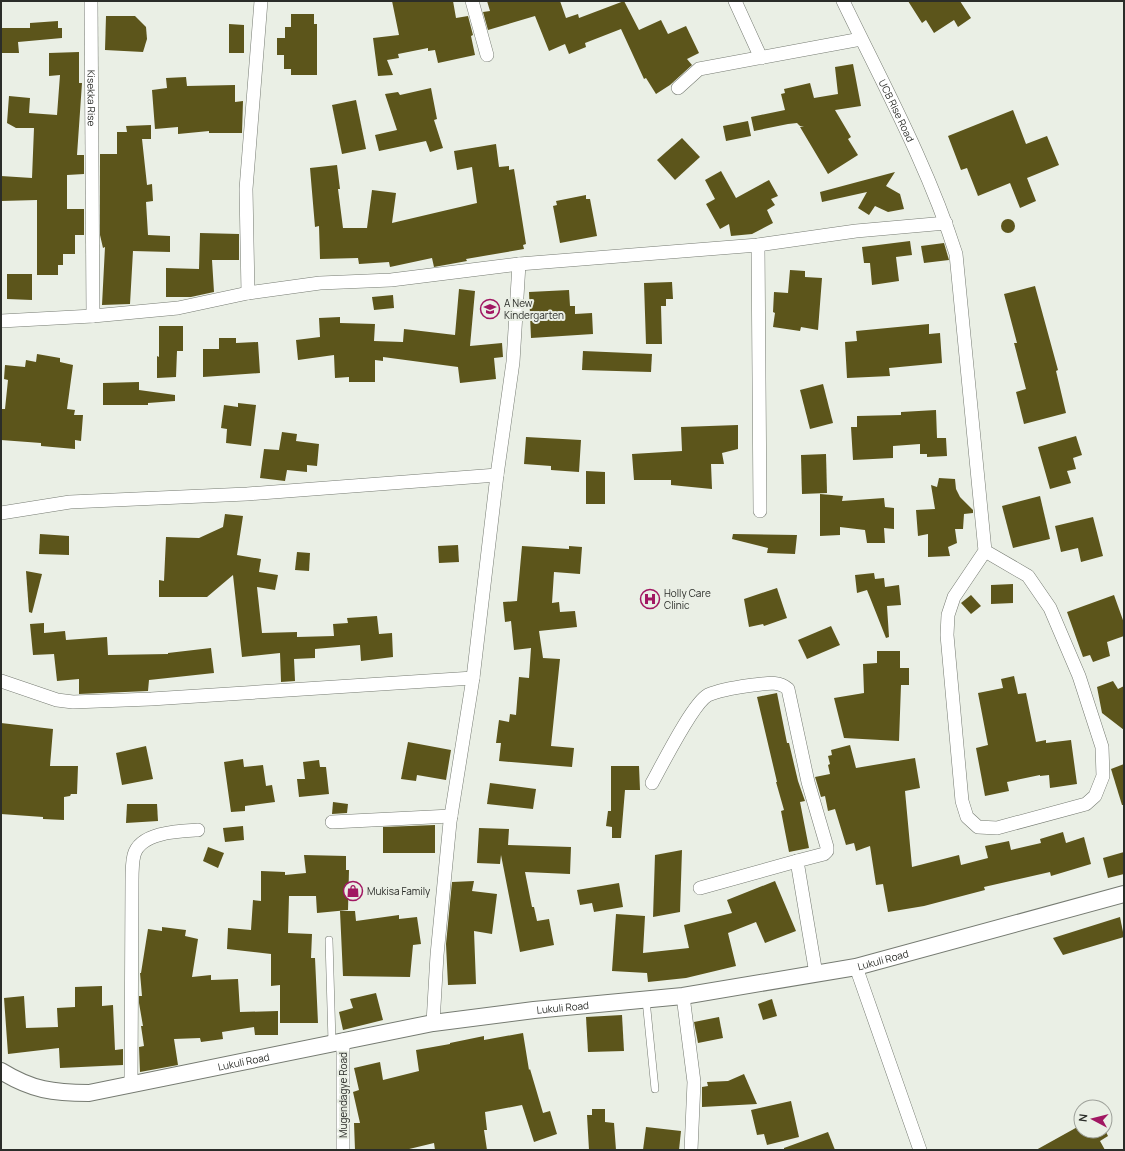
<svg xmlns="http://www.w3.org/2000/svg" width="1125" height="1151" viewBox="0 0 1125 1151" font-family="Manrope,sans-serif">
	<rect width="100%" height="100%" fill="#eaefe5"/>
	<!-- building -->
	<g fill="#5c551b">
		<polygon points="392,1 453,1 456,18 468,16 473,35 471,36 475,55 438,63 435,50 428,51 428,48 398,54 399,58 387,60 393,75 378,76 373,38 399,35"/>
		<polygon points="487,1 560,1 566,18 578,14 579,18 624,1 639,30 661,20 668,34 686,26 699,53 687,59 692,65 670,85 656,94 646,78 644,79 621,29 585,43 586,47 569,54 565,44 549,51 535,16 488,30 483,12 490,11"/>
		<polygon points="908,1 960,1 971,18 958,27 954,20 934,33 926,20 922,23"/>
		<polygon points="291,14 314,14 314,24 317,24 317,75 291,75 291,69 284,69 284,55 277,55 277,38 285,38 285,27 291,27"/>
		<polygon points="106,16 135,16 146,27 147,39 143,52 105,50"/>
		<polygon points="58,21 58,28 62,28 62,38 18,42 19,53 1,53 1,28 30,28 30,23"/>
		<polygon points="229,24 244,25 244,53 229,53"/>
		<polygon points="79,52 79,83 82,83 77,155 84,155 84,174 67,175 67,209 84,209 84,235 75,235 75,254 63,254 63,265 58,265 58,275 37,275 37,200 1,201 1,176 32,178 34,128 16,128 7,123 9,96 30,98 29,113 57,115 60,75 49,76 49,53"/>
		<polygon points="853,64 861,106 835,110 851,137 848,139 858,155 828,174 800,127 804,126 800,126 797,123 788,124 754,131 751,117 785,110 781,94 785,93 784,89 810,83 814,98 838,94 835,67"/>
		<polygon points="186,77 187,86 235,85 235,102 243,101 242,133 209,133 209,131 178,134 178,127 155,129 152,90 167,88 166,78"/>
		<polygon points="431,88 437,119 434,120 443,148 430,152 426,141 379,151 375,135 397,130 385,94 398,92 400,95"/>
		<polygon points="356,100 366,149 342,154 332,105"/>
		<polygon points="1013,110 1026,144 1047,136 1059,165 1027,178 1036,201 1020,208 1010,183 978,196 967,168 961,170 948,136"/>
		<polygon points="748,121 751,136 726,141 723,126"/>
		<polygon points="151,125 151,139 142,139 147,185 152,184 153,201 146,202 148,235 170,236 170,252 133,251 130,304 102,305 105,247 103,248 100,235 100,154 117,154 117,132 127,132 126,126"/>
		<polygon points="682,138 700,157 675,180 657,160"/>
		<polygon points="496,144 499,167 509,166 509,170 514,169 526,244 523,245 524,249 466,259 467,261 434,267 432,258 390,267 389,262 359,264 358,258 320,259 319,226 315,227 310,168 337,165 340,189 338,189 343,228 367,228 372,190 396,193 392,223 477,203 472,167 457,170 454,151"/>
		<polygon points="721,171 736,198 769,180 778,196 771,199 775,205 767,210 773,223 752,234 731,236 729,224 720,229 706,204 715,199 705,180"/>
		<polygon points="895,172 886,186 900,194 904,209 888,212 875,206 869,215 858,208 867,192 822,202 820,192"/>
		<polygon points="586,195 586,199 590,199 597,236 560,243 553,206 557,205 556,201"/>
		<circle cx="1008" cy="226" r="7"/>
		<polygon points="200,233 239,234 239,260 212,260 214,292 191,297 166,297 166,268 199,269"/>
		<polygon points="910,241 912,255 896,257 899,281 872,285 870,263 864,263 862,247"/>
		<polygon points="944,243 949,260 924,263 921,246"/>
		<polygon points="790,270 805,271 805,277 822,278 818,330 801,327 800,331 773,327 775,313 773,312 774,292 788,293"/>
		<polygon points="7,274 32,274 32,300 7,299"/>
		<polygon points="672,282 673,299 666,299 666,306 661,306 662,344 646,344 644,283"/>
		<polygon points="1035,286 1058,370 1056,371 1066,413 1024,424 1016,392 1026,389 1014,343 1017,343 1004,294"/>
		<polygon points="459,289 475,291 470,346 502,343 503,357 494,358 496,379 460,383 458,367 383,357 383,361 375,360 375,382 349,382 349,377 335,378 334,355 298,360 296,340 320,337 319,318 340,317 340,323 375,324 374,341 403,342 404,329 455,335"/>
		<polygon points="569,290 570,306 575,306 575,314 592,313 593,334 531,338 529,292"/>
		<polygon points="393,295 394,308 374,310 372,297"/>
		<polygon points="929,324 929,334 940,333 942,363 889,368 890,376 847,378 845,342 857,341 856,331"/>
		<polygon points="159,326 183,326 183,351 177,351 176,377 157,378 157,356 159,357"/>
		<polygon points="219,338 236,338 236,343 258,342 260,373 203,377 203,349 219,349"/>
		<polygon points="583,351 652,354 651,372 582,370"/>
		<polygon points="37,354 60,358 60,362 73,365 67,409 75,410 74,415 83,415 81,441 75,440 75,449 41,446 41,443 1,440 1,409 5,409 8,380 4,379 5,365 25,367 26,360 36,362"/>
		<polygon points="139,382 139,390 175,395 175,401 148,403 148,405 103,405 103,383"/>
		<polygon points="823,384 833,423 810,429 800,390"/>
		<polygon points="238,403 256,405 251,446 226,443 227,429 221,428 224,405 238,407"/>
		<polygon points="936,410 937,438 946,438 947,456 927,457 927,454 920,454 920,444 893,446 893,458 853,460 851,427 857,427 857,416 901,415 901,412"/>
		<polygon points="738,425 738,449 722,453 724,464 711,464 712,489 671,485 671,480 634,480 632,454 682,451 681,427"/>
		<polygon points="282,432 297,434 296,441 319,444 317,466 307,465 307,472 287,470 285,481 260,478 264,449 279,450"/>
		<polygon points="1076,436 1082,455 1073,458 1076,469 1067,471 1071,483 1050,489 1038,447"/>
		<polygon points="526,437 581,440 579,472 551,470 551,466 524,464"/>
		<polygon points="826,454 827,493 802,494 801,455"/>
		<polygon points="586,471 605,472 605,504 586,504"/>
		<polygon points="939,478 955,479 956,489 960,497 973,510 973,513 964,514 963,529 955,529 957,543 948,547 950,556 928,557 928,534 918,536 916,510 935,509 931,485 937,487"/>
		<polygon points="820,494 843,496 842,501 884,498 885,507 894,508 894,529 884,528 885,543 867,543 865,530 840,527 840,535 820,536"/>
		<polygon points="1040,496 1050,539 1013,548 1002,506"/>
		<polygon points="225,514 243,516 237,555 261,559 259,572 278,575 275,590 257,587 262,633 297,632 297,637 334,636 333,624 348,623 347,618 377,616 379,634 392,633 393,657 361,661 360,645 315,649 315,658 294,659 295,681 281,682 280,653 242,657 233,575 207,597 159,597 159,580 164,581 166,537 199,538 223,527"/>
		<polygon points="1093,517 1103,556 1081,562 1078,548 1061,552 1055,526"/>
		<polygon points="40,534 69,536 69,555 39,554"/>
		<polygon points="733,534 797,535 795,554 767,553 768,548 732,539"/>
		<polygon points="458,545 459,562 439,563 438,546"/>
		<polygon points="522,546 569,549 569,546 582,547 580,574 554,572 552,603 559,602 560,612 575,611 577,627 539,631 543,658 560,659 551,746 574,748 572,767 499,761 501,743 496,743 499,720 509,722 510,714 516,715 519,677 529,678 531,648 514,650 511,621 505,622 503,602 517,601"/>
		<polygon points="297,552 310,553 309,571 295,570"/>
		<polygon points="26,571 42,574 32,613 29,612"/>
		<polygon points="874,573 875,579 884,578 885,587 899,585 901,605 887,606 889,637 886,638 867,590 857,593 855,575"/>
		<polygon points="1013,584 1013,603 991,604 991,585"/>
		<polygon points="777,588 787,618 764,626 763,624 749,627 744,599"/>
		<polygon points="971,595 981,606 971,614 961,603"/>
		<polygon points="1114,595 1124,623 1124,636 1107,642 1110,656 1093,662 1090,655 1083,657 1067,612"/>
		<polygon points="44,623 44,633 65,631 66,640 107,637 108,655 168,654 168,653 211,648 214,673 149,680 148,691 79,694 79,679 57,681 54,654 33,655 30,624"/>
		<polygon points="831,626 840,645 807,659 798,640"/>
		<polygon points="877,651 900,651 900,668 909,668 909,685 901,685 899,741 844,738 834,698 864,693 863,664 877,663"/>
		<polygon points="1014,676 1018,694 1026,693 1036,742 1046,740 1046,743 1071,740 1077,784 1050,788 1049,775 1040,776 1040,775 1007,782 1009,791 985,796 976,748 988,745 978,693 1003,688 1001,679"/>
		<polygon points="1113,681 1118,689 1124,686 1124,730 1102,713 1097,687"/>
		<polygon points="777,693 787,743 789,743 798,781 805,801 800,802 809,848 789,852 781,811 784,810 776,782 777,782 757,697"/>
		<polygon points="1,723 53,729 50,766 78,766 77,794 71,794 70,796 64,797 64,820 43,819 43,817 1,814"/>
		<polygon points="408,742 451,750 446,780 417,775 416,781 401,779"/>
		<polygon points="850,745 856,768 915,758 920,788 905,791 912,867 959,855 961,865 988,858 985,846 1009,841 1011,850 1041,843 1040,839 1063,832 1066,843 1084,837 1091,864 1051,876 1050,872 984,887 985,890 924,906 888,912 883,884 876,885 870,846 856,851 854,843 846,845 835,809 828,811 825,796 821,797 816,780 815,777 830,774 828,765 830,764 828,756 832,755 831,750"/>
		<polygon points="146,746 153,779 122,785 116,753"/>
		<polygon points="243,759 244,767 263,765 266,786 272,785 275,802 245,806 245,811 231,812 224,762"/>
		<polygon points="319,760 320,767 326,767 329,794 299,797 297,779 305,779 303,762"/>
		<polygon points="1124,764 1124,805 1122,805 1111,769"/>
		<polygon points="611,766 639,766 640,790 625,790 621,838 612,838 612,827 606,826 608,811 611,811"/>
		<polygon points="490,783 536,789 533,809 487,804"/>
		<polygon points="333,802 348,804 347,813 332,814"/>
		<polygon points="127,804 157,804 158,821 126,823"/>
		<polygon points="435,825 435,853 383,853 383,827"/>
		<polygon points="243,826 244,840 225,842 223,828"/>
		<polygon points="479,828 509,829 508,845 571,847 570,874 525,872 532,907 534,907 537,921 549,919 554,945 520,952 501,855 500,864 477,863"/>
		<polygon points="208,847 224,853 218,868 203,861"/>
		<polygon points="682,850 680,912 653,917 655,855"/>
		<polygon points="1124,852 1124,874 1108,878 1103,858"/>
		<polygon points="304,855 346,856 346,870 349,870 348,910 317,913 316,896 289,896 288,933 312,934 311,958 315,958 318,1023 280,1023 280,985 271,986 271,954 227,949 228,928 251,930 253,900 261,901 261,871 285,872 285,875 306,873"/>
		<polygon points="474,881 472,891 497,894 492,934 474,931 476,984 448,985 446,944 452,882"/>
		<polygon points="775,881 796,931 765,943 756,922 728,933 736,966 686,978 648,982 647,973 612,971 616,914 645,916 643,953 689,948 684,925 732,913 727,900"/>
		<polygon points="619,883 623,907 594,912 592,903 580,905 577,890"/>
		<polygon points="340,911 355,911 356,921 399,915 399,919 417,917 421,944 413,945 410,977 343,976"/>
		<polygon points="1120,917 1124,937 1063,955 1053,938"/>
		<polygon points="162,927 186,930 185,936 198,939 192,977 211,975 211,980 238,979 240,1012 278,1011 278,1035 255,1035 254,1027 222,1032 223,1039 201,1042 200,1038 174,1039 178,1065 140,1072 139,1047 144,1046 141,1026 143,1026 139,1003 139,996 142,996 140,973 141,973 148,929 162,931"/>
		<polygon points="102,986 102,1006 113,1005 115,1050 123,1049 123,1065 60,1068 59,1048 8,1054 4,998 24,996 26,1028 58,1027 57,1008 75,1007 75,987"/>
		<polygon points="376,993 383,1020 343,1030 339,1012 353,1008 350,999"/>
		<polygon points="772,999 777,1016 763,1020 758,1004"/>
		<polygon points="622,1015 624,1051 588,1052 586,1017"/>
		<polygon points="719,1017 723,1038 698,1043 694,1022"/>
		<polygon points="523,1033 529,1070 530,1069 543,1113 550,1111 557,1134 534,1142 522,1105 485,1112 487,1130 484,1130 487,1150 435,1150 434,1143 405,1150 355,1150 354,1123 360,1123 353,1092 359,1090 354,1068 380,1062 383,1080 419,1071 416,1050 450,1044 450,1043 484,1036 484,1040"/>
		<polygon points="744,1074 757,1104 702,1107 702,1087 708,1086 707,1082 728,1081"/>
		<polygon points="791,1101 799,1137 767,1145 764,1134 757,1135 751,1110"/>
		<polygon points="592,1109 605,1109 605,1122 614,1123 616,1150 589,1150 587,1115 592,1115"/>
		<polygon points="1081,1125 1081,1131 1105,1131 1105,1130 1108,1136 1100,1141 1105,1150 1036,1150"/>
		<polygon points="646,1127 681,1131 679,1150 643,1150"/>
		<polygon points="828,1132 835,1150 784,1150 784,1148"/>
	</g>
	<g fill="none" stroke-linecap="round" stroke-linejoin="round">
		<!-- service casing -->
		<g stroke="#767b72" stroke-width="8">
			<g id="service">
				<polyline points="329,940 332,1042"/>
				<polyline points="646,1000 655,1089"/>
			</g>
		</g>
		<!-- minor casing -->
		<g stroke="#767b72" stroke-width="14">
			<g id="minor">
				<path id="s1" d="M91,1L93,316"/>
				<polyline points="261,1 246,189 248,293 320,283 391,280 519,264 758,245 856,231 946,223"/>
				<polyline points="472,1 487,55"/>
				<polyline points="735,1 761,58"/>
				<path id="s2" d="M843,1C883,84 928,166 956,254L985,551L954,597L948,615L947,635L962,801L967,817L978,827L997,828L1086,804L1095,796L1103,776L1102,747L1079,676L1050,608L1028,576L985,551"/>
				<polyline points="678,88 699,69 861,39"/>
				<polyline points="758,245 760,511"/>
				<polyline points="1,321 93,316 178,308 248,293"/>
				<polyline points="1,513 70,502 247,494 497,475"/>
				<polyline points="1,681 57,700 73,702 151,699 473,678"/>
				<path d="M652,783C662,765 693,703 708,695C722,689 739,687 753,685C765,684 778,680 788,689L808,782L827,847V851L824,854L797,861L816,974"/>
				<polyline points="332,822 451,816"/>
				<polyline points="700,888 797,861"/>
				<polyline points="856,967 920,1150"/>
				<polyline points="683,996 694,1082 691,1150"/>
				<polyline points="433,1023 437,955 450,822 473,678 497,475 513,362 519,264"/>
				<polyline points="343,1040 343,1150"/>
				<path d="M131,1084L132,881C132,873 132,863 134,855C140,832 179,831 198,830"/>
			</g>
		</g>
		<!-- tertiary casing -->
		<g stroke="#767b72" stroke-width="18">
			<g id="tertiary">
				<path id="s3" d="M1,1071C32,1090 53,1093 89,1093L433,1023L534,1010L683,996L856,967L1124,894"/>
			</g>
		</g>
		<!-- service -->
		<use href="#service" stroke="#fff" stroke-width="7"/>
		<!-- minor -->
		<use href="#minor" stroke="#fff" stroke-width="13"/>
		<!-- tertiary -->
		<use href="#tertiary" stroke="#fff" stroke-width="16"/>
	</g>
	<!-- icons -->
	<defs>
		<g id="school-ring" transform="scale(1)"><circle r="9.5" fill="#eaefe5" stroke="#a11762" stroke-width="1.5"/><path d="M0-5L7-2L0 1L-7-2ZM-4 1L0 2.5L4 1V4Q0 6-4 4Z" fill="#a11762"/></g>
		<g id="hospital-ring" transform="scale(1)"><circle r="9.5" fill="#eaefe5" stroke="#a11762" stroke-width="1.5"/><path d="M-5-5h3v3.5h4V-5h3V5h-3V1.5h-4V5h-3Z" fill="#a11762"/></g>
		<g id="shop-ring" transform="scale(1)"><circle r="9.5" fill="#eaefe5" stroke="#a11762" stroke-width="1.5"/><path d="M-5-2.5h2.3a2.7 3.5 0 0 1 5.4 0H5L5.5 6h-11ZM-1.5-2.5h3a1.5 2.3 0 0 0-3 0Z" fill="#a11762"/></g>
	</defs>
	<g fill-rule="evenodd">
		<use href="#school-ring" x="490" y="309"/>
		<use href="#hospital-ring" x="650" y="599"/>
		<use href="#shop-ring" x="353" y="891"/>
	</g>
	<g text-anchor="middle" stroke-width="4" stroke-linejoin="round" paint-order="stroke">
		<!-- street labels -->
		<g font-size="10" fill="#2b2d29" stroke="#eaefe5">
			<text dy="4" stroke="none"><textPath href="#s1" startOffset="97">Kisekka Rise</textPath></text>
			<text dy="4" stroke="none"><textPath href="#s2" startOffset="122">UCB Rise Road</textPath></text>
			<text dy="4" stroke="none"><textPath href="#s3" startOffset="898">Lukuli Road</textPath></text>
			<text dy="4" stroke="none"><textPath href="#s3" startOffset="574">Lukuli Road</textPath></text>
			<text dy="4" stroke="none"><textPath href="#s3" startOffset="250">Lukuli Road</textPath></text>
			<text transform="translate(343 1095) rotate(-90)" y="4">Mugendagye Road</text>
		</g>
		<!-- poi labels -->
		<g font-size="10" fill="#2b2d29" stroke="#eaefe5" text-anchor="start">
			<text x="504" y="307">A New<tspan x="504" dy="12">Kindergarten</tspan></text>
			<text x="664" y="597">Holly Care<tspan x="664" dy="12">Clinic</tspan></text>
			<text x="367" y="895">Mukisa Family</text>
		</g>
	</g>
	<!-- border -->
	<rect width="1125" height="1151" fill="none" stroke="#2b2d29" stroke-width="4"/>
	<!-- north arrow -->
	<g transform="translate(1093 1119) rotate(277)"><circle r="19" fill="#eaefe5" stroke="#9ea19a"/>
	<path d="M0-3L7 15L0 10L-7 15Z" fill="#a11762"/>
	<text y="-6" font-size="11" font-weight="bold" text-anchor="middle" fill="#2b2d29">N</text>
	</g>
</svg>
